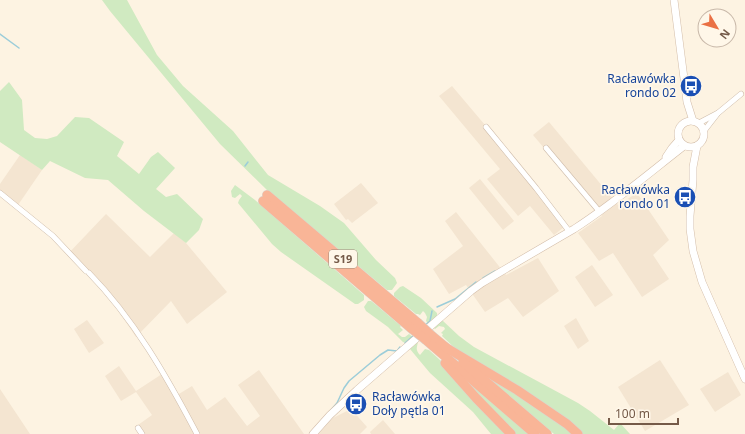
<svg xmlns="http://www.w3.org/2000/svg" width="745" height="434" viewBox="0 0 745 434" font-family="'Noto Sans',sans-serif">
	<rect width="100%" height="100%" fill="#fdf3e2"/>
	<!-- residential -->
	<g fill="#f4e5d1">
		<polygon points="452,86 485,125 564,227 554,235 530,206 518,216 487,179 500,169 439,96"/>
		<polygon points="549,122 618,205 637,193 669,240 653,255 669,279 642,297 613,253 599,261 578,233 602,216 533,135"/>
		<polygon points="20,155 42,170 18,205 0,190 0,184"/>
		<polygon points="480,179 514,221 503,230 469,188"/>
		<polygon points="361,183 378,203 352,223 348,219 346,220 334,204"/>
		<polygon points="456,212 506,275 538,258 559,291 523,317 508,298 485,312 466,285 449,294 433,269 463,246 445,221"/>
		<polygon points="106,214 150,257 174,233 186,243 227,292 187,324 171,301 136,337 115,306 98,285 67,255"/>
		<polygon points="592,265 613,295 595,307 575,277"/>
		<polygon points="576,318 589,341 578,349 564,326"/>
		<polygon points="87,320 104,343 89,353 74,329"/>
		<polygon points="660,360 689,405 645,431 618,387"/>
		<polygon points="119,366 136,391 162,374 174,397 192,386 207,410 225,397 247,426 260,416 238,385 259,370 304,434 144,434 138,425 152,415 136,392 121,401 105,376"/>
		<polygon points="728,372 741,395 715,412 700,389"/>
		<polygon points="0,389 30,434 0,434"/>
		<polygon points="351,409 367,427 360,434 318,434 333,418"/>
		<polygon points="383,420 395,434 371,434 370,432"/>
	</g>
	<!-- green -->
	<g fill="#d0eac1">
		<polygon points="102,0 127,0 157,55 183,86 233,131 268,175 320,206 344,223 376,260 395,278 397,283 392,290 387,290 267,190 220,144 110,11"/>
		<polygon points="9,82 22,100 24,130 35,138 47,139 57,136 75,117 89,118 124,142 117,156 139,174 151,157 158,152 175,168 156,189 166,197 177,194 203,219 199,230 186,243 144,211 108,180 85,178 50,161 42,170 0,142 0,91"/>
		<polygon points="235,185 255,200 364,295 364,300 358,304 355,304 281,252 272,244 238,203 239,200 242,196 240,194 235,198 232,197 231,191"/>
		<polygon points="403,286 421,298 437,313 437,316 429,324 426,321 427,317 425,313 423,311 420,315 418,314 416,314 394,296 394,293 400,287"/>
		<polygon points="368,301 371,301 375,304 401,326 400,327 403,330 398,334 402,337 405,337 409,334 414,338 406,343 403,342 388,327 366,311 364,307"/>
		<polygon points="442,320 459,336 474,347 578,403 590,411 614,430 620,423 630,434 581,434 458,351 442,336 443,334 441,333 445,329 444,327 439,326 435,329 434,328"/>
		<path d="M418,342C417,347 415,350 420,355L425,349L429,350L440,360L508,434H491L473,412L430,373L410,349Z"/>
		<polygon points="480,371 517,392 574,434 554,434"/>
		<polygon points="461,376 529,434 515,434"/>
	</g>
	<g fill="none" stroke-linecap="round" stroke-linejoin="round">
		<!-- stream -->
		<g stroke="#9ccdd9" stroke-width="1.5">
			<polyline points="0,34 19,48"/>
			<polyline points="245,166 248,162"/>
			<polyline points="483,278 495,271"/>
			<polyline points="437,307 455,299 476,282"/>
			<polyline points="425,325 430,321 432,311"/>
			<polyline points="405,343 414,335"/>
			<polyline points="331,410 337,403 344,388 349,381 380,355 388,350 397,351 400,347"/>
		</g>
		<!-- street casing -->
		<g stroke="#cebba9" stroke-width="6">
			<g id="street">
				<polyline points="699,123 718,113"/>
				<polyline points="486,127 536,188 569,231"/>
				<polyline points="704,131 718,113 741,94"/>
				<polyline points="546,148 599,211"/>
				<polyline points="0,193 53,236 86,271"/>
				<path d="M89,273C134,319 167,377 197,434"/>
				<polyline points="138,428 142,434"/>
			</g>
		</g>
		<!-- secondary casing -->
		<g stroke="#d3bda9" stroke-width="8">
			<g id="secondary">
				<polyline points="674,0 687,102 693,121"/>
				<circle cx="691" cy="134" r="13"/>
				<polyline points="697,146 693,167 693,180 690,216 690,229 693,251 702,282 745,379"/>
				<polyline points="666,157 672,148 679,140"/>
				<path d="M313,434L330,415L357,390L471,291L482,283C512,265 543,247 574,229C613,204 648,174 684,146"/>
			</g>
		</g>
		<!-- highway casing -->
		<g stroke="#dbd4cf" stroke-width="10">
			<g id="highway">
				<polyline points="267,195 418,323"/>
				<polyline points="263,201 412,329"/>
				<polyline points="431,335 449,350"/>
				<polyline points="426,340 535,434"/>
				<polyline points="445,347 517,390 567,424 578,434"/>
				<polyline points="463,362 547,434"/>
				<polyline points="445,363 476,398 511,434"/>
			</g>
		</g>
		<!-- street -->
		<use href="#street" stroke="#fff" stroke-width="5"/>
		<!-- secondary -->
		<use href="#secondary" stroke="#fff" stroke-width="7"/>
		<!-- highway -->
		<use href="#highway" stroke="#f9b597" stroke-width="9"/>
		<!-- highway-bridge casing -->
		<g stroke="#dbd4cf" stroke-width="10" stroke-linecap="butt">
			<g id="highway-bridge">
				<polyline points="418,323 431,335"/>
				<polyline points="412,329 426,340"/>
			</g>
		</g>
		<!-- highway-bridge -->
		<use href="#highway-bridge" stroke="#f9b597" stroke-width="9"/>
	</g>
	<!-- icons -->
	<defs>
		<g id="bus-disc" transform="scale(1.15)"><circle r="9.5" fill="#1a4fb4" stroke="#fff7e9"/><path d="M-5-6H5V4H4V6H2V4H-2V6H-4V4H-5ZM-3.5-4V0h7V-4ZM-3.5 1.2v1.5H-2V1.2ZM2 1.2v1.5H3.5V1.2Z" fill="#fff"/></g>
	</defs>
	<g fill-rule="evenodd">
		<use href="#bus-disc" x="691" y="86"/>
		<use href="#bus-disc" x="685" y="197"/>
		<use href="#bus-disc" x="356" y="404"/>
	</g>
	<g text-anchor="middle" stroke-width="3.5" stroke-linejoin="round" paint-order="stroke">
		<!-- shield labels -->
		<rect fill="#fff7e9" stroke="#9e8978" stroke-width="1" x="329" y="250" width="28" height="18" rx="3"/>
		<g font-size="11" font-weight="bold" fill="#755a48">
			<text x="343" y="263">S19</text>
		</g>
		<!-- transit labels -->
		<g font-size="12" fill="#164399" stroke="#fff7e9" text-anchor="end">
			<text x="676" y="83">Racławówka<tspan x="676" dy="14">rondo 02</tspan></text>
			<text x="670" y="194">Racławówka<tspan x="670" dy="14">rondo 01</tspan></text>
			<text x="372" y="401" text-anchor="start">Racławówka<tspan x="372" dy="14">Doły pętla 01</tspan></text>
		</g>
	</g>
	<!-- north arrow -->
	<g transform="translate(717 28) rotate(128)"><circle r="19" fill="#fff7e9" stroke="#c8b8a9"/>
	<path d="M0-3L7 15L0 10L-7 15Z" fill="#ea7044"/>
	<text y="-6" font-size="11" font-weight="bold" text-anchor="middle" fill="#755a48">N</text>
	</g>
	<!-- scale -->
	<path d="M609 418v6h69v-6" fill="none" stroke="#755a48" stroke-width="2"/>
	<text x="615" y="418" font-size="12" fill="#755a48" stroke="#fff7e9" stroke-width="3" paint-order="stroke">100 m</text>
</svg>
